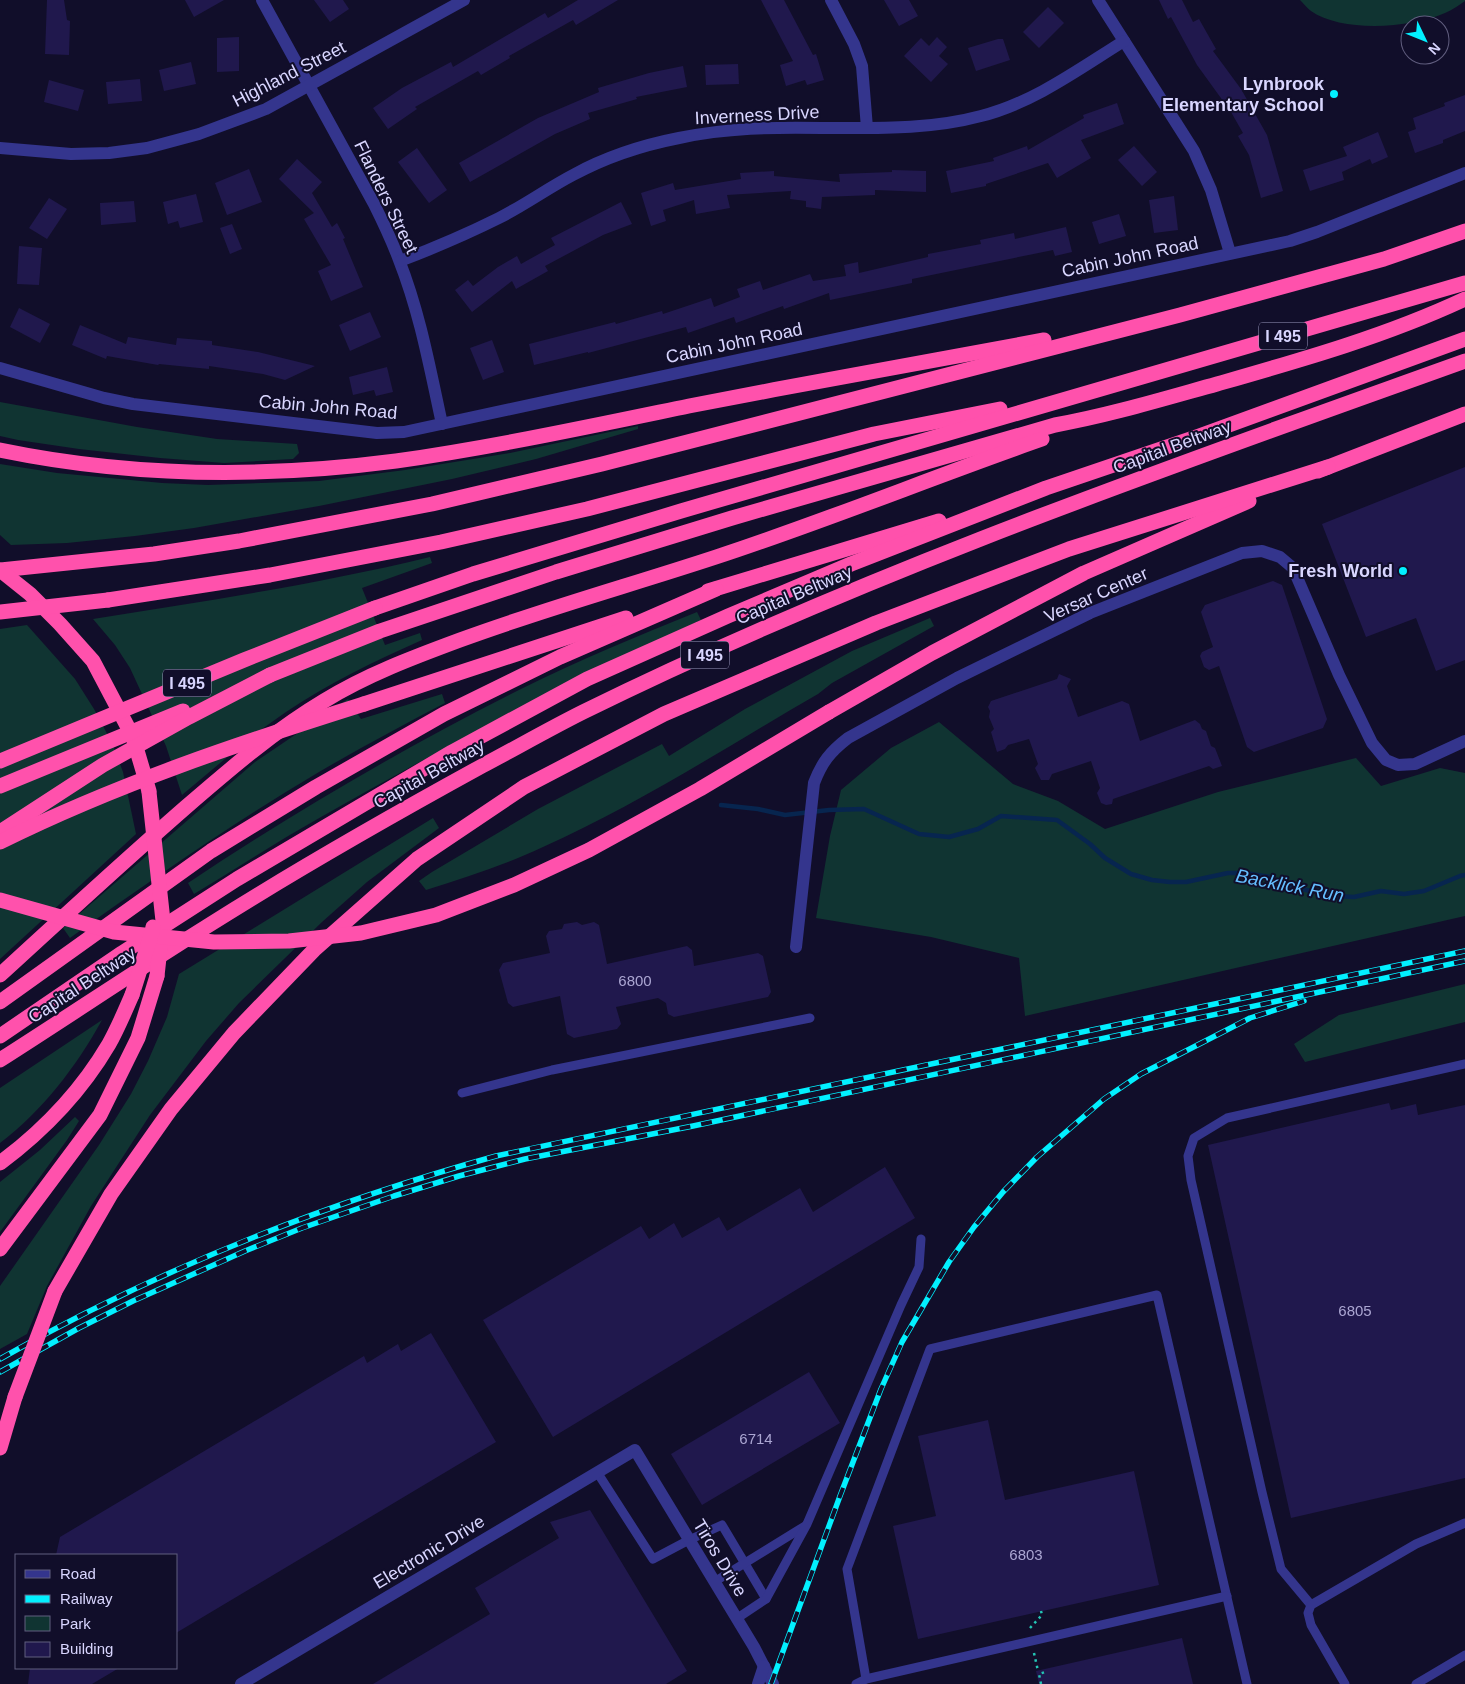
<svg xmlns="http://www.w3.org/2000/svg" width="1465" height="1684" viewBox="0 0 1465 1684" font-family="Helvetica,sans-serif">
	<rect width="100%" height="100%" fill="#110e2a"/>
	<!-- green -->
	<g fill="#103432">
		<path d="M1300,0H1465V1C1459,5 1452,10 1445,13C1412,28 1342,33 1311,11C1307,8 1303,3 1300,0Z"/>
		<polygon points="0,402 137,427 217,439 297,444 299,453 293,459 224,463 160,458 79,449 18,440 0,436"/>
		<polygon points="638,426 638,429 536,459 452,479 319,506 194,528 135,536 67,543 11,545 0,535 0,464 57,473 162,483 208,485 319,481 405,470 510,453"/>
		<path d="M430,557L432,563L362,588L385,645L420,633L422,640C375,661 329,683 286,712C249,737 216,767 182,795L166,746L130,668L115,645L93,619C206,601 319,584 430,557Z"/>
		<path d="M697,612L701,620C572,681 445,746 321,817C278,841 237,868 194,894L188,883C296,811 407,746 523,688C579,660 638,636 697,612Z"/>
		<path d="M930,618L934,626L832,683L818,694C728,746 639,804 543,847C505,865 466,877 426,890L419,881L432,872L538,809L662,744L669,756L745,709L852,651Z"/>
		<polygon points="27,625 75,679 94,709 113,745 123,772 136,834 0,959 0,629"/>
		<path d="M442,694L445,703C403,725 360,748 319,772C233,823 151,880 70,938L63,928L255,762L348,699L361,719Z"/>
		<polygon points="939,722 1013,784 1058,801 1105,829 1218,792 1356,758 1381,786 1440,768 1465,773 1465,916 1025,1016 1019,958 931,937 816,918 830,836 841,790 891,748"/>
		<polygon points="433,818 439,828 367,882 322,922 239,1003 206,1041 150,1115 91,1206 47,1286 27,1334 0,1349 0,1286 99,1145 131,1094 148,1061 167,1017 179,974"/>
		<polygon points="1465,984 1465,1022 1305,1062 1294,1044 1339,1015"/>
		<path d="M102,1020C76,1067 43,1110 0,1143V1088Z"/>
		<polygon points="75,1117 79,1121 67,1140 0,1232 0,1182 40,1150"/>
	</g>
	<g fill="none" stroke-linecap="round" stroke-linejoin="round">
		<!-- stream -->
		<polyline stroke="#07254f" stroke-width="4.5" points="721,805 758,809 785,815 829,810 864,809 919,834 949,837 978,829 1001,816 1057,820 1090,844 1105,858 1131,874 1152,880 1170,882 1186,882 1228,873 1245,873 1270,877 1288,886 1306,890 1335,896 1354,897 1381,891 1404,894 1424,891 1460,876 1465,875"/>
	</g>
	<!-- building -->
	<g fill="#20184d">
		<polygon points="47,0 64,0 67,20 70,21 69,55 45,54"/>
		<polygon points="185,0 224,0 194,17"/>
		<polygon points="314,0 343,0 349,9 330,22"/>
		<polygon points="578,0 618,0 576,25 573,20 509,56 510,58 481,75 478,71 415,107 417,109 388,129 373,108 402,88 451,62 453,67 545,13 548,18"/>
		<polygon points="761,0 784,0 813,55 816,54 824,80 807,85 805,80 786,86 780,65 793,61"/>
		<polygon points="884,0 909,0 918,16 899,26"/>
		<polygon points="1159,0 1182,0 1193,22 1199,19 1216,49 1213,51 1241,89 1267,135 1283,191 1261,198 1249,155 1238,136 1243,133 1231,112 1197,65 1171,17 1168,19"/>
		<polygon points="1048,7 1064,23 1039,48 1023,32"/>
		<polygon points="239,37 239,71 217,72 217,38"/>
		<polygon points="937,37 947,47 939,56 948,64 931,82 904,56 921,38 929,46"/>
		<polygon points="998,39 1003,39 1010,60 976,71 968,48"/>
		<polygon points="191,62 196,84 164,91 159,70"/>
		<polygon points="738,64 739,84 706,85 705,65"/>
		<polygon points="683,66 687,87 636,97 637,99 588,113 590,119 555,134 470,182 459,163 538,118 599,92 598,88 649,73"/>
		<polygon points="140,79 142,101 108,104 106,82"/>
		<polygon points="49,80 84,90 78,111 44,102"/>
		<polygon points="1465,95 1465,131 1443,140 1443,143 1415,153 1408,132 1416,129 1413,118 1445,106 1444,103"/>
		<polygon points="1117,103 1124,124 1081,140 1091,158 1057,178 1048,163 986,184 986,186 951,193 946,171 994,161 993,158 1027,146 1028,150 1084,118 1083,115"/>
		<polygon points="1378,132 1388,157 1372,164 1370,159 1342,172 1344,180 1310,191 1303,170 1347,156 1343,147"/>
		<polygon points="1134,146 1157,172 1142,186 1118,160"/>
		<polygon points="417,148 447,190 429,203 398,162"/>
		<polygon points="297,159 322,182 312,193 332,227 337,223 345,238 343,239 363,287 331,301 318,271 331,265 304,219 314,213 279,179"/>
		<polygon points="249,169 262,202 227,215 215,183"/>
		<polygon points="892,170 926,171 926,192 875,190 875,195 822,197 821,209 806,207 806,201 790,199 791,191 727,195 730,208 696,214 694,200 663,210 666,221 651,226 641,193 673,183 675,190 741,179 740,173 774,171 774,176 840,182 839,174 892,172"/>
		<polygon points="196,194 203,222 180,228 178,221 168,224 163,202"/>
		<polygon points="1174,196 1178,230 1154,233 1149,200"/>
		<polygon points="49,198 67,209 47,239 29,228"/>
		<polygon points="134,201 136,222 101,225 100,203"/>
		<polygon points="621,202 632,224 603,235 545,266 548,271 516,289 512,281 472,312 455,290 468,280 473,286 498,267 517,256 521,264 555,245 551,238"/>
		<polygon points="1119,214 1126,236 1099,244 1092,222"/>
		<polygon points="232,224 242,249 230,254 220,228"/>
		<polygon points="1066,227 1072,252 1055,256 1053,250 912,279 912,283 830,300 829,293 784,309 783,306 736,323 734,317 688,333 686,327 588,353 588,352 534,365 529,344 615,322 616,324 662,311 663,314 711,298 714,307 740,297 737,289 760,281 763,290 810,274 813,281 846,276 844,265 858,262 859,273 928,257 928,254 981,244 980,240 1014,233 1015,239"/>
		<polygon points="19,246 42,248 39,285 17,284"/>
		<polygon points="19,308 50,324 40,343 10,327"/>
		<polygon points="370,312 381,337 350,351 339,325"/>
		<polygon points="80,325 126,344 128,337 176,345 177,338 212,341 212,345 258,352 315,366 285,380 263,374 209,366 209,369 159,364 158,365 107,356 106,359 72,345"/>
		<polygon points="492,340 504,372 483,380 470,348"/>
		<polygon points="387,367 393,392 376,396 374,390 353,395 349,377"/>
		<polygon points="1465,467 1465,660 1436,671 1416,618 1366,637 1322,524"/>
		<polygon points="1273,581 1282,585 1327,719 1323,728 1254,752 1247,747 1219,666 1209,670 1204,667 1200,656 1202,652 1213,647 1201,612 1205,605"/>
		<polygon points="1059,674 1071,679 1067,686 1078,717 1122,701 1129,704 1140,741 1195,720 1200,724 1202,729 1206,731 1211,746 1215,748 1222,766 1213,769 1209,766 1113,799 1112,804 1106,805 1101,803 1097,793 1100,788 1091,761 1052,774 1049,780 1041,780 1035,768 1038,764 1029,739 1008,745 1005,749 997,752 991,732 994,729 989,717 990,711 988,707 991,701 1057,679"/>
		<polygon points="577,922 582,925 594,922 599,925 607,964 687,946 692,950 694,966 758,953 763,956 771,992 768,997 674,1017 668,1014 666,1003 658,998 616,1007 621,1024 617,1029 574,1038 567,1034 560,996 513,1007 508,1003 499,970 503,963 550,953 546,936 549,931 562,929 564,924"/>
		<polygon points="1389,1103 1391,1110 1416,1104 1418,1115 1465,1105 1465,1478 1291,1518 1208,1145"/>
		<polygon points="885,1167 915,1218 553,1437 483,1320 641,1226 649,1239 674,1223 682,1238 719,1217 727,1231 800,1188 813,1212"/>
		<polygon points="431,1333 496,1442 176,1633 176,1555 56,1555 60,1537 364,1356 367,1363 398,1344 401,1351"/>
		<polygon points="809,1372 840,1423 702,1505 671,1454"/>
		<polygon points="988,1420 1005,1500 1134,1471 1159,1585 918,1639 893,1526 936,1516 918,1436"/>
		<polygon points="590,1510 687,1671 666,1684 373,1684 490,1614 475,1588 559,1538 550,1522"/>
		<polygon points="1182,1638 1193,1684 1039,1684 1036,1671"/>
		<polygon points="30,1668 119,1668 92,1684 28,1684"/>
	</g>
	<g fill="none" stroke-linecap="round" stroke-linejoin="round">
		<!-- path -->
		<g stroke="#24c6b5" stroke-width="2.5" stroke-dasharray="2.5 4" stroke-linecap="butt">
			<polyline points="1030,1628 1042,1615 1041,1611"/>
			<polyline points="1034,1653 1038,1671"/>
			<polyline points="1041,1684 1039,1674 1045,1672"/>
		</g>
		<!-- service -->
		<g stroke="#34358d" stroke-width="9">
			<polyline points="462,1093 552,1070 810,1018"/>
			<polyline points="597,1472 653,1559 689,1540 722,1525 766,1599"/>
			<polyline points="714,1582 805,1526"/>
			<polyline points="1311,1605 1281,1569 1262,1492 1191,1180 1188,1156 1194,1138 1227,1118 1465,1064"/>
			<polyline points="736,1619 766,1599 807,1524 901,1305 919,1267 921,1239"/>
			<polyline points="866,1679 847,1569 930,1349 1157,1295 1247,1684"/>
			<polyline points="856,1684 866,1679 1227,1596"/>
			<polyline points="1345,1684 1311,1625 1308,1613 1311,1605 1416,1544 1465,1523"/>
			<polyline points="1416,1684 1465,1655"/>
		</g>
		<!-- minor -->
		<g stroke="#34358d" stroke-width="12">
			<path d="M262,0L374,204C383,222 392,241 399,260C420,313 430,369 442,424"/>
			<polyline points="831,0 854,44 862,66 867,128"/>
			<polyline points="1098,0 1194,151 1211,190 1230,253"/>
			<polyline points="0,148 71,154 109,153 147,148 199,134 266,109 464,0"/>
			<path d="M400,261C434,248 467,234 499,218C525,205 548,188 573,175C606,157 643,145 679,138C726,128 774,127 822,128C875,128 929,130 981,116C1033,103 1079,69 1124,41"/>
			<polyline points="0,368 104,398 133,404 377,433 404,432 1290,241 1317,232 1465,173"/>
			<path d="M796,947L814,783C822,762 830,752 848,738L957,678L1090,613L1242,553L1262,551L1280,557L1293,568L1339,675L1372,743L1386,760L1398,765L1415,764L1465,741"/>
			<polyline points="241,1684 635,1450 754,1647 773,1684"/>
			<polyline points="758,1684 764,1666"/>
		</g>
		<!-- motorway -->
		<g stroke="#ff51ac" stroke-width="15">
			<path d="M0,450C130,477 265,478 396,461C494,447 592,426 689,406C807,383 925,362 1044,340"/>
			<polyline points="1318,471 1465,414"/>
			<polyline points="0,570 154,554 239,541 432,504 602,464 1180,315 1384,259 1465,231"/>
			<polyline points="0,570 30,594 60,624 93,661 133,737 149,791"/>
			<polyline points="708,591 939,521"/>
			<polyline points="108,600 270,575 441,542 587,509 874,434 1000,409"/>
			<polyline points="375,608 473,574 681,511 1465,283"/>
			<path d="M270,675L380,631L556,572L732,518L1055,425C1110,415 1163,399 1217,384C1301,360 1386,336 1465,299"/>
			<polyline points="364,704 626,618"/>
			<polyline points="829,712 932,653 1084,573 1249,501"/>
			<path d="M0,975C62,918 123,862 186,807C230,769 274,731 324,701C366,675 414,657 460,640C544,609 631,585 716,557C826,521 933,477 1042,439"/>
			<polyline points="0,1002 211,851 316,787 444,714 560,657 716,589"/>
			<polyline points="0,1036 122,953 237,879 452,752 587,679 728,616 851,564 1046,488 1199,436 1465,339"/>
			<path d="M0,1060C69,1016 137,970 206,927C296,870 389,817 482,766C516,748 549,729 583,712C867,572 1167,468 1465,361"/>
			<path d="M0,1163C43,1131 82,1090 109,1044C118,1028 125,1011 132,995"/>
			<polyline points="0,1249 100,1115 138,1038 157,976"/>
			<polyline points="55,1291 111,1194 171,1109 234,1033 314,950 417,859 524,787 664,714 876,623 1069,549 1328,467"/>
			<polyline points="0,1448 15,1397"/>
		</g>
		<!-- rail casing -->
		<g stroke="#02f0ff" stroke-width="5.5">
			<g id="rail">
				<path d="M0,1359C156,1270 323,1204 496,1156L1465,951"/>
				<polyline points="0,1372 79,1328 133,1301 245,1251 302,1228 394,1196 459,1176 525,1159 693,1126 1465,961"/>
				<polyline points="771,1684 840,1496 881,1389 902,1342 949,1262 974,1227 1003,1192 1037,1157 1104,1099 1141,1074 1250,1018 1304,1001"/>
			</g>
		</g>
		<!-- rail -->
		<use href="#rail" stroke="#110e2a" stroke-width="4" stroke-dasharray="11" stroke-linecap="butt"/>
		<!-- motorway-bridge -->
		<g stroke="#ff51ac" stroke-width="15">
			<polyline points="0,612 108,600"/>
			<polyline points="0,761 244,660 375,608"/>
			<polyline points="0,786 183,711"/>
			<polyline points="149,792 163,921 157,976"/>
			<polyline points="0,832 103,765 189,717 270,675"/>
			<path d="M0,842C117,784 240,743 364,704"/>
			<polyline points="0,900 114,932 214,942 289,941 361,933 436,915 514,885 589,850 700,789 829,712"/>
			<polyline points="132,995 152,932 153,927"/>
			<polyline points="15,1397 55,1291"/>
		</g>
	</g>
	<!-- markers -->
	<g fill="#02f0ff" stroke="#110e2a" stroke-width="2">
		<circle cx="1334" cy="94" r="5"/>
		<circle cx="1403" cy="571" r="5"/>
	</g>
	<g text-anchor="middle" stroke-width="4" stroke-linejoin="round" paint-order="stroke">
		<!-- number labels -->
		<g font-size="15" fill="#aba6d2">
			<text x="635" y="986">6800</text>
			<text x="1355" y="1316">6805</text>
			<text x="756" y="1444">6714</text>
			<text x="1026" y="1560">6803</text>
		</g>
		<!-- shield labels -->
		<g fill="#110e2a" stroke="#9d9abf" stroke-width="1">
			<rect x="1259" y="322.5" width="48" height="27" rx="4"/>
			<rect x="681" y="641.5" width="48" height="27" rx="4"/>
			<rect x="163" y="669.5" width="48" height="27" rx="4"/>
		</g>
		<g font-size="16" font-weight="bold" fill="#d9d6ff">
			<text x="1283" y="342">I 495</text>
			<text x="705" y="661">I 495</text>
			<text x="187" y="689">I 495</text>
		</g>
		<!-- street labels -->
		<g font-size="18" fill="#d9d6ff" stroke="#110e2a">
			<text transform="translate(289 74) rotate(-27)" y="6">Highland Street</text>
			<text transform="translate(757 115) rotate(-3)" y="6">Inverness Drive</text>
			<text transform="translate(386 197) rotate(64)" y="6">Flanders Street</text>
			<text transform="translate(1130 257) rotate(-12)" y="6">Cabin John Road</text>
			<text transform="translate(734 343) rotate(-12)" y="6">Cabin John Road</text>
			<text transform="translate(328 407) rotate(5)" y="6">Cabin John Road</text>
			<text transform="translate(1172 447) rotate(-20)" y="6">Capital Beltway</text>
			<text transform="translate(794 595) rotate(-23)" y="6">Capital Beltway</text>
			<text transform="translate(1096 595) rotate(-24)" y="6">Versar Center</text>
			<text transform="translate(429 774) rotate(-29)" y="6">Capital Beltway</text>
			<text transform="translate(82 985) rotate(-33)" y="6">Capital Beltway</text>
			<text transform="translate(429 1552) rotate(-31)" y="6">Electronic Drive</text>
			<text transform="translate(720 1558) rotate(59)" y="6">Tiros Drive</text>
		</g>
		<!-- poi labels -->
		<g font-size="18" font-weight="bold" fill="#d9d6ff" stroke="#110e2a" text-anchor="end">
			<text x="1324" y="90">Lynbrook<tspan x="1324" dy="21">Elementary School</tspan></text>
			<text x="1393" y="577">Fresh World</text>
		</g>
		<!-- water labels -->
		<g font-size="19" font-style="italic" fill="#64beff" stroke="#110e2a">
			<text transform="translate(1290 885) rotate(11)" y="7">Backlick Run</text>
		</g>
	</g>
	<!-- legend -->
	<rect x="15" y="1554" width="162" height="115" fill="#110e2a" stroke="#615e7f"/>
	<rect x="25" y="1570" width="25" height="8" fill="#34358d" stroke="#615e7f"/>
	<text x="60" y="1579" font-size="15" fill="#d9d6ff">Road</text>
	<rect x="25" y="1595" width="25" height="8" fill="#02f0ff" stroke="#615e7f"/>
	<text x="60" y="1604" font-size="15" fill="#d9d6ff">Railway</text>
	<rect x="25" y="1616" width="25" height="15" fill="#103432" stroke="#615e7f"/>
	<text x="60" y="1629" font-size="15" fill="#d9d6ff">Park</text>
	<rect x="25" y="1642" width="25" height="15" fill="#20184d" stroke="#615e7f"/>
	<text x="60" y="1654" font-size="15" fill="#d9d6ff">Building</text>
	<!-- north arrow -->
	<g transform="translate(1425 40) rotate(133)"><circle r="24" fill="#110e2a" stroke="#615e7f"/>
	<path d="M0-4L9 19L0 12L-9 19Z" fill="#02f0ff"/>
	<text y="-8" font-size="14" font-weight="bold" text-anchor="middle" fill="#d9d6ff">N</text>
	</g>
</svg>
